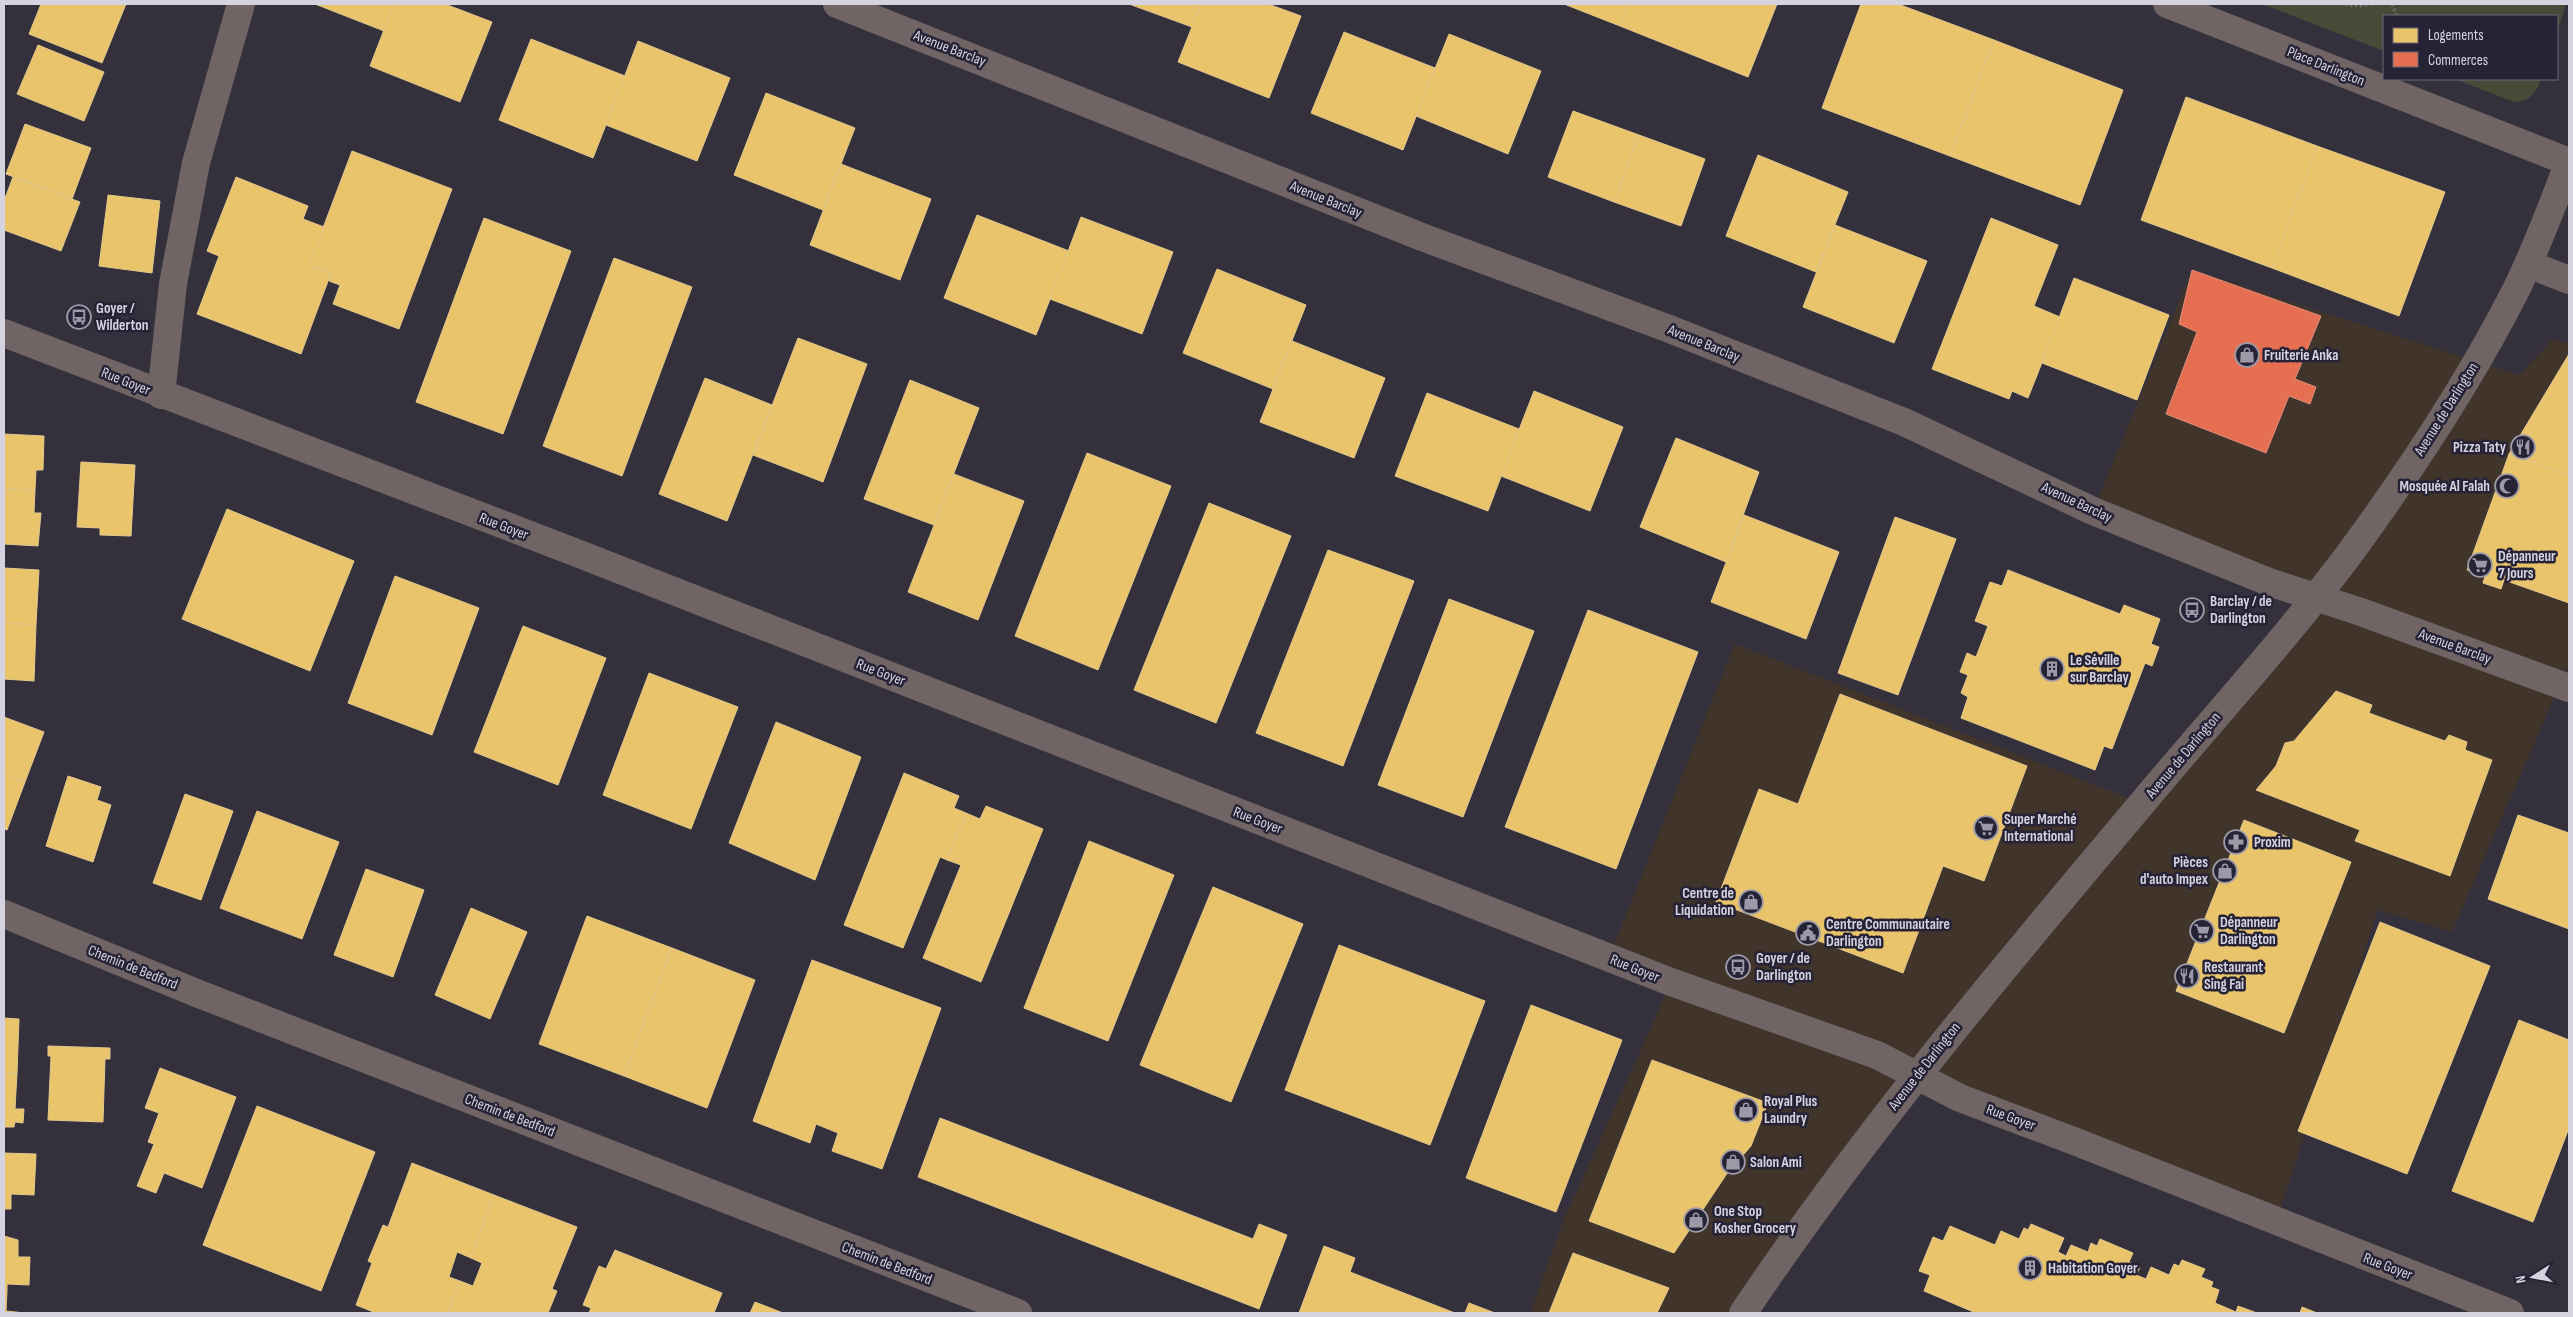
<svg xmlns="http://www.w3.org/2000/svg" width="2573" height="1317" viewBox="0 0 2573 1317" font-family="'Sofia Sans Condensed',sans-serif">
	<rect width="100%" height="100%" fill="#34313c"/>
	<!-- commercial -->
	<polygon fill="#41342b" points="2192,270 2519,375 2553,339 2569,344 2569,664 2452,932 2378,910 2276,1222 1915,1076 1743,1313 1530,1313 1564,1219 1671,983 1609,957 1735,644 2141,803 2315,597 2093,511"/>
	<!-- green -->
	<g fill="#464c37">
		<polygon points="2262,4 2566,4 2557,32 2557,16 2384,16 2384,51"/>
		<path d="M2455,79H2541C2536,93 2530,101 2514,102Z"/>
	</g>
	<!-- homes -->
	<g fill="#e9c46a" stroke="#e3c88d">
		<polygon points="41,4 126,4 102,63 29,34"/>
		<polygon points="315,4 394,4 384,31"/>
		<polygon points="394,4 445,4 492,22 460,102 370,66"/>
		<polygon points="1129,4 1201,4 1192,27"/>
		<polygon points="1201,4 1268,4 1301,16 1269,98 1178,62"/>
		<polygon points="1564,4 1629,4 1620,26"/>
		<polygon points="1629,4 1777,4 1748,77 1620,26"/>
		<polygon points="1861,4 1898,4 1994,40 1950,156 1822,108"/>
		<polygon points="1344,32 1435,68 1403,150 1311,113"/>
		<polygon points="1449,34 1541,71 1508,154 1416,116"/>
		<polygon points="531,39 625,76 593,158 499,120"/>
		<polygon points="1994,40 2123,90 2080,205 1950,156"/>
		<polygon points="638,41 730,78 697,161 606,125"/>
		<polygon points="38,45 104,72 84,121 17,94"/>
		<polygon points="766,93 855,128 823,210 734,175"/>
		<polygon points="2186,97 2317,146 2272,268 2141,220"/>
		<polygon points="1573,111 1639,135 1614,202 1548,177"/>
		<polygon points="25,124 91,148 72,199 6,174"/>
		<polygon points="1639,135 1705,159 1681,226 1614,202"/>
		<polygon points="2317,146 2445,192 2399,316 2272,268"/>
		<polygon points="352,151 452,189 399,329 333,304 340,285 329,281 331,273 309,265"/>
		<polygon points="1758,155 1848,192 1816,272 1726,236"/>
		<polygon points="841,164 931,199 900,280 810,245"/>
		<polygon points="13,177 80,202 61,251 4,230 4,201"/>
		<polygon points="236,177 308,206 303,219 324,227 309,265 331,273 301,354 197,314 219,256 207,251"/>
		<polygon points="108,195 160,201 152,273 99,266"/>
		<polygon points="977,215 1069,251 1036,335 944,298"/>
		<polygon points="1081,217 1173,252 1142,334 1050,299"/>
		<polygon points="484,218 571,251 503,434 416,402"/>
		<polygon points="1991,218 2058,245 2034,306 2060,317 2028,398 2012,391 2009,399 1932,369"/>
		<polygon points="1835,225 1927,261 1894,343 1803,307"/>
		<polygon points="614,258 692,287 622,476 543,446"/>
		<polygon points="1217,269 1306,305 1273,389 1183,353"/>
		<polygon points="2074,278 2169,315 2137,400 2042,363"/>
		<polygon points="798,338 867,364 823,482 753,455"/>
		<polygon points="1292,341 1385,378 1354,458 1260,422"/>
		<polygon points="2569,354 2569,475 2509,454"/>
		<polygon points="705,378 772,405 727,521 659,494"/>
		<polygon points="910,380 979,408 934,525 864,499"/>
		<polygon points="1534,391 1623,427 1590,511 1501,476"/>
		<polygon points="1427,393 1519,429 1488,511 1395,476"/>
		<polygon points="4,434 44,436 43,470 36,470 35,490 4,489"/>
		<polygon points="1676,438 1759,472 1726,562 1640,527"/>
		<polygon points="1087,453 1171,486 1098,670 1015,636"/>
		<polygon points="2509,454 2569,475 2569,603 2504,580 2501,589 2483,583 2485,576 2467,570"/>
		<polygon points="81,462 135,465 131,536 100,535 100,528 77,527"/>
		<polygon points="954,474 1024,501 978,620 908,592"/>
		<polygon points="4,489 35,490 34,513 41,513 38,546 4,544"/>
		<polygon points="1209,503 1291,536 1216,723 1134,690"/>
		<polygon points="227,509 354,561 310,671 182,619"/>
		<polygon points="1744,515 1839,552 1806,639 1711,602"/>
		<polygon points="1895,517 1956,539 1898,695 1838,673"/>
		<polygon points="1328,550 1414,581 1343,766 1256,733"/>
		<polygon points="4,568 39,570 36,625 4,623"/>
		<polygon points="2008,570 2120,614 2124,605 2160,619 2151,644 2159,647 2152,666 2145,663 2112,749 2104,746 2095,770 1961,718 1968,697 1961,693 1968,675 1960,672 1967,653 1976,657 1988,626 1975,621 1990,582 2002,586"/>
		<polygon points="395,576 479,608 432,735 348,703"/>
		<polygon points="1449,599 1534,631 1463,817 1378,785"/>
		<polygon points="1588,610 1698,652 1616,869 1505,827"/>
		<polygon points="4,623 36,625 34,681 4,679"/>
		<polygon points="523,626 606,658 558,785 474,752"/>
		<polygon points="649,673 738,707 691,829 603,795"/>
		<polygon points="2336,691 2372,705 2369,713 2445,741 2449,735 2467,742 2465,750 2492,760 2450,876 2355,841 2360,830 2256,790 2276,766 2285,743 2294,741"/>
		<polygon points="1840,694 2027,766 1984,881 1943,866 1903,973 1716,902 1759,789 1798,804"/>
		<polygon points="4,717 44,732 25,782 4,774"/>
		<polygon points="776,722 861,757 815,880 729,843"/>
		<polygon points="904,773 959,796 954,808 966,813 947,860 940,857 903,948 844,925"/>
		<polygon points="4,774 25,782 7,830 4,829"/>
		<polygon points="68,776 101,787 97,800 111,805 93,862 46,846"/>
		<polygon points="185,794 233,811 201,900 153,883"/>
		<polygon points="986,806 1043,829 981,982 923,958 961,865 947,860 966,813 980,819"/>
		<polygon points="257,811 339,842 302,939 220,908"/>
		<polygon points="2518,815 2569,833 2569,929 2488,899"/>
		<polygon points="2244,820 2351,862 2284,1033 2176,991"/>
		<polygon points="1089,841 1174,875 1108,1041 1024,1008"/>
		<polygon points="366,869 424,890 393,977 334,955"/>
		<polygon points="1213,887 1303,924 1231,1102 1140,1065"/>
		<polygon points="471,908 527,932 490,1019 435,995"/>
		<polygon points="587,916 672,948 624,1076 539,1044"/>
		<polygon points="2380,922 2490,966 2407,1174 2298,1131"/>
		<polygon points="1339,945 1485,1001 1430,1145 1285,1090"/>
		<polygon points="672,948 755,980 707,1108 624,1076"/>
		<polygon points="812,960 941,1008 882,1169 832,1151 838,1133 816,1124 810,1143 753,1121"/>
		<polygon points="1531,1005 1622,1040 1556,1212 1466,1178"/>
		<polygon points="4,1018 19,1019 17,1073 4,1073"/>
		<polygon points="2519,1020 2569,1040 2569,1128 2533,1222 2452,1191"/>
		<polygon points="48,1046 110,1048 110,1059 105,1059 103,1122 48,1120 51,1056 48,1056"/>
		<polygon points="1652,1060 1768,1103 1751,1146 1726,1175 1674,1253 1589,1221"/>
		<polygon points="160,1068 236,1097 202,1188 164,1173 156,1193 137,1186 154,1144 148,1142 159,1113 145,1108"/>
		<polygon points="4,1073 17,1073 15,1109 24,1109 23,1123 15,1122 14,1127 4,1127"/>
		<polygon points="257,1106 375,1152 321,1291 203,1245"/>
		<polygon points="940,1118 1253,1239 1259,1224 1287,1235 1259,1309 918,1177"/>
		<polygon points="4,1153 36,1154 34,1195 11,1194 11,1209 4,1209"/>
		<polygon points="412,1163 494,1195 471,1258 457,1252 449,1277 460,1281 448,1313 376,1313 356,1305 372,1263 368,1261 383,1225 388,1227"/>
		<polygon points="494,1195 577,1227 552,1289 557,1291 548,1313 448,1313 460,1281 473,1286 482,1263 471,1258"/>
		<polygon points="2031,1224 2064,1238 2058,1252 2066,1256 2071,1245 2088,1252 2091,1243 2097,1246 2100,1239 2133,1253 2129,1262 2140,1267 2136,1275 2146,1279 2151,1267 2169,1275 2174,1264 2179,1266 2182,1260 2205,1269 2201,1277 2213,1282 2211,1287 2219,1290 2215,1303 2236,1312 2238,1306 2257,1313 1976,1313 1924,1291 1930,1275 1919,1271 1933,1237 1943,1241 1950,1226 1995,1245 2001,1231 2019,1239 2024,1228 2028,1230"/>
		<polygon points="4,1236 18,1240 18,1257 30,1257 29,1285 7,1284 7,1291 4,1291"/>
		<polygon points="1324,1246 1355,1258 1350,1272 1455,1313 1299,1313"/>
		<polygon points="615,1250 722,1293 714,1313 589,1313 591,1308 583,1305 599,1266 606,1269"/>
		<polygon points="1573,1253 1669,1288 1657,1313 1549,1313"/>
		<polygon points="4,1291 7,1291 6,1311 25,1313 4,1313"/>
		<polygon points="755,1302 783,1313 750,1313"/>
		<polygon points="1469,1303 1495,1313 1465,1313"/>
		<polygon points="2302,1307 2317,1313 2300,1313"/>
	</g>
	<!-- shops -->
	<polygon fill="#e76f51" stroke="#e28d7c" points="2192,270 2321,316 2295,379 2316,387 2310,404 2289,396 2266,453 2166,414 2197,332 2179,324"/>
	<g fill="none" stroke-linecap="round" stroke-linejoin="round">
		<!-- path -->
		<g stroke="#6e6668" stroke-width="3" stroke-dasharray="2.5 2.5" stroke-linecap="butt">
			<polyline points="2340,4 2359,6 2375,4"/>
			<polyline points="2392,4 2397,16"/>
		</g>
		<!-- minor -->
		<g stroke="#706564" stroke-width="28">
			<polyline points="837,4 1422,237 1667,328 1904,422 2093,511 2269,582 2361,612 2569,688"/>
			<polyline points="2167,4 2569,162"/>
			<polyline points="2528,264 2569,280"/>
			<polyline points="4,333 582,555 1671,982 1877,1055 1960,1098 2074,1141 2510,1313"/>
			<polyline points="161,395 173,284 196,163 241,4"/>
			<polyline points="4,914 194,992 1018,1313"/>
			<path d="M1743,1313C1864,1133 2004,967 2144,801C2218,712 2299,625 2366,531C2422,453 2474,373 2517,288C2537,247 2553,204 2569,162"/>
		</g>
	</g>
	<!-- icons -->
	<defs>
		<g id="bus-ring" transform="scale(1.25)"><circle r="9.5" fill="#272337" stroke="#9d9aa7" stroke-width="1.5"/><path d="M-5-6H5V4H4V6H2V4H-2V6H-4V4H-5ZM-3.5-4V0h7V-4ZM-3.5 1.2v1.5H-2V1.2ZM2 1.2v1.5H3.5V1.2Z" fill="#9d9aa7"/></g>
		<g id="shop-ring" transform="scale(1.25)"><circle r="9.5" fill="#272337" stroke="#9d9aa7" stroke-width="1.5"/><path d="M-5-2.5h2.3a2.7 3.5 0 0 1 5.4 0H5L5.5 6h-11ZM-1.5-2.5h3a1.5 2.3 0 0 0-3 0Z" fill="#9d9aa7"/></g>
		<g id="restaurant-ring" transform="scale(1.25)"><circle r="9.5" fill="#272337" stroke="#9d9aa7" stroke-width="1.5"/><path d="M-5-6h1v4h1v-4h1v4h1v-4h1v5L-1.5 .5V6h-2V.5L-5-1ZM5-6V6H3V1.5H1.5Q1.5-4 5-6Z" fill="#9d9aa7"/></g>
		<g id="mosque-ring" transform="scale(1.25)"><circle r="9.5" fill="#272337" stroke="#9d9aa7" stroke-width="1.5"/><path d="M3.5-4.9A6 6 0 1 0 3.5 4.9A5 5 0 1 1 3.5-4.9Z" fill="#9d9aa7"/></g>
		<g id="supermarket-ring" transform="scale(1.25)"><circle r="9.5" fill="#272337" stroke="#9d9aa7" stroke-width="1.5"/><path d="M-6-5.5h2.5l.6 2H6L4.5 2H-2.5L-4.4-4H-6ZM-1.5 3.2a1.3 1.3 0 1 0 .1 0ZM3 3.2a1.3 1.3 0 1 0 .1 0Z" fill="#9d9aa7"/></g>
		<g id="building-ring" transform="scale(1.25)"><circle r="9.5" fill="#272337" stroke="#9d9aa7" stroke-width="1.5"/><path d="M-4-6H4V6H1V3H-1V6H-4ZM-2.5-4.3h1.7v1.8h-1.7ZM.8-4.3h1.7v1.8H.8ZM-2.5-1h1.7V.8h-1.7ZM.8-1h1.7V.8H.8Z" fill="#9d9aa7"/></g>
		<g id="pharmacy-ring" transform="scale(1.25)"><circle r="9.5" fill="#272337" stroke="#9d9aa7" stroke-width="1.5"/><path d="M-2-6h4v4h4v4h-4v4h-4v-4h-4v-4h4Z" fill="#9d9aa7"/></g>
		<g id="civic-ring" transform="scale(1.25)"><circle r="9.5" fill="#272337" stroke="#9d9aa7" stroke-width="1.5"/><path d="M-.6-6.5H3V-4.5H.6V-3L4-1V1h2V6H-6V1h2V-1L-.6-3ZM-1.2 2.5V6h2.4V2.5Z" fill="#9d9aa7"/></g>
	</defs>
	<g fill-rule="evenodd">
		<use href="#bus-ring" x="79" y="317"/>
		<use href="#shop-ring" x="2247" y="355"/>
		<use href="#restaurant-ring" x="2523" y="447"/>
		<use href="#mosque-ring" x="2507" y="486"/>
		<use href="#supermarket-ring" x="2480" y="565"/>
		<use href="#bus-ring" x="2192" y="610"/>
		<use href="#building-ring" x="2052" y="669"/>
		<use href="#supermarket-ring" x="1986" y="828"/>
		<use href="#pharmacy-ring" x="2236" y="842"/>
		<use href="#shop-ring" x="2225" y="871"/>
		<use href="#shop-ring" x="1751" y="902"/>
		<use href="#supermarket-ring" x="2202" y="931"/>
		<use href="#civic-ring" x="1808" y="933"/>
		<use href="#bus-ring" x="1738" y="967"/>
		<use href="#restaurant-ring" x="2187" y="976"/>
		<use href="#shop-ring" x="1746" y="1110"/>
		<use href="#shop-ring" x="1733" y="1162"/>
		<use href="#shop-ring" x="1696" y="1220"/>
		<use href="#building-ring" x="2030" y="1268"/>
	</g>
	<g text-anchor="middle" stroke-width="5" stroke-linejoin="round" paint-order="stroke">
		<!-- street labels -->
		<g font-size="15" fill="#d5d3e0" stroke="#272337">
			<text transform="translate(950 48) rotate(21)" y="5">Avenue Barclay</text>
			<text transform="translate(2326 66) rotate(22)" y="5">Place Darlington</text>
			<text transform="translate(1326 199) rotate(22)" y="5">Avenue Barclay</text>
			<text transform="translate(1704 343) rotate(22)" y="5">Avenue Barclay</text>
			<text transform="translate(126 381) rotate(22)" y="5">Rue Goyer</text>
			<text transform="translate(2446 409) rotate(-58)" y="5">Avenue de Darlington</text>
			<text transform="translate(2077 502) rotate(25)" y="5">Avenue Barclay</text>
			<text transform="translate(504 526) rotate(21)" y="5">Rue Goyer</text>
			<text transform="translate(2455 646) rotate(20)" y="5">Avenue Barclay</text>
			<text transform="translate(881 672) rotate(21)" y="5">Rue Goyer</text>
			<text transform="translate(2183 755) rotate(-50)" y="5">Avenue de Darlington</text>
			<text transform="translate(1258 820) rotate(21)" y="5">Rue Goyer</text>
			<text transform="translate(133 967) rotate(22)" y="5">Chemin de Bedford</text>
			<text transform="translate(1635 968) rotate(22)" y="5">Rue Goyer</text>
			<text transform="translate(1924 1066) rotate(-52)" y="5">Avenue de Darlington</text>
			<text transform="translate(510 1115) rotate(21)" y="5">Chemin de Bedford</text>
			<text transform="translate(2011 1117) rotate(20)" y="5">Rue Goyer</text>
			<text transform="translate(887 1263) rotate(21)" y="5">Chemin de Bedford</text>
			<text transform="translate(2388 1266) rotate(21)" y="5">Rue Goyer</text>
		</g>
		<!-- poi labels -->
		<g font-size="15" font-weight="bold" fill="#d5d3e0" stroke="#272337" text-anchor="start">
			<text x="96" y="313">Goyer /<tspan x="96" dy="17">Wilderton</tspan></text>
			<text x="2264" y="360">Fruiterie Anka</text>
			<text x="2506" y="452" text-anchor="end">Pizza Taty</text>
			<text x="2490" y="491" text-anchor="end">Mosquée Al Falah</text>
			<text x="2498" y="561">Dépanneur<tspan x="2498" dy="17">7 Jours</tspan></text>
			<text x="2210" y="606">Barclay / de<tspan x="2210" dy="17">Darlington</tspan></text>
			<text x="2070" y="665">Le Séville<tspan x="2070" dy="17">sur Barclay</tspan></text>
			<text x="2004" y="824">Super Marché<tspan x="2004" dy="17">International</tspan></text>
			<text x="2254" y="847">Proxim</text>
			<text x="2208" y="867" text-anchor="end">Pièces<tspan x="2208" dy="17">d'auto Impex</tspan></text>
			<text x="1734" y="898" text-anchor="end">Centre de<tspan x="1734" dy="17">Liquidation</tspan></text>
			<text x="2220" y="927">Dépanneur<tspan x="2220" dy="17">Darlington</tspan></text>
			<text x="1826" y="929">Centre Communautaire<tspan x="1826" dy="17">Darlington</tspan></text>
			<text x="1756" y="963">Goyer / de<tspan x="1756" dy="17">Darlington</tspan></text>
			<text x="2204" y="972">Restaurant<tspan x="2204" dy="17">Sing Fai</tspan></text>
			<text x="1764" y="1106">Royal Plus<tspan x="1764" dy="17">Laundry</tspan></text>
			<text x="1750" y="1167">Salon Ami</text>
			<text x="1714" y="1216">One Stop<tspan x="1714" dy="17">Kosher Grocery</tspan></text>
			<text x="2048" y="1273">Habitation Goyer</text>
		</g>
	</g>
	<!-- border -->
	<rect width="2573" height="1317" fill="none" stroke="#d5d3e0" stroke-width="10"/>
	<!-- legend -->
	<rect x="2383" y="15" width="175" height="65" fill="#272337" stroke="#6d697b"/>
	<rect x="2393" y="28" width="25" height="15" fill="#e9c46a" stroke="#6d697b"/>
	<text x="2428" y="40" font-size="15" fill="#d5d3e0">Logements</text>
	<rect x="2393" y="52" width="25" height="15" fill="#e76f51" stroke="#6d697b"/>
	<text x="2428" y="65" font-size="15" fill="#d5d3e0">Commerces</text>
	<!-- north arrow -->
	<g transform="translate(2533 1277) rotate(259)" stroke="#272337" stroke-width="4" paint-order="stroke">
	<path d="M0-4L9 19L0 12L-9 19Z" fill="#d5d3e0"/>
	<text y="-8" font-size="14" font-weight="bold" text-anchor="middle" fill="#d5d3e0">N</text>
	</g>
</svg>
